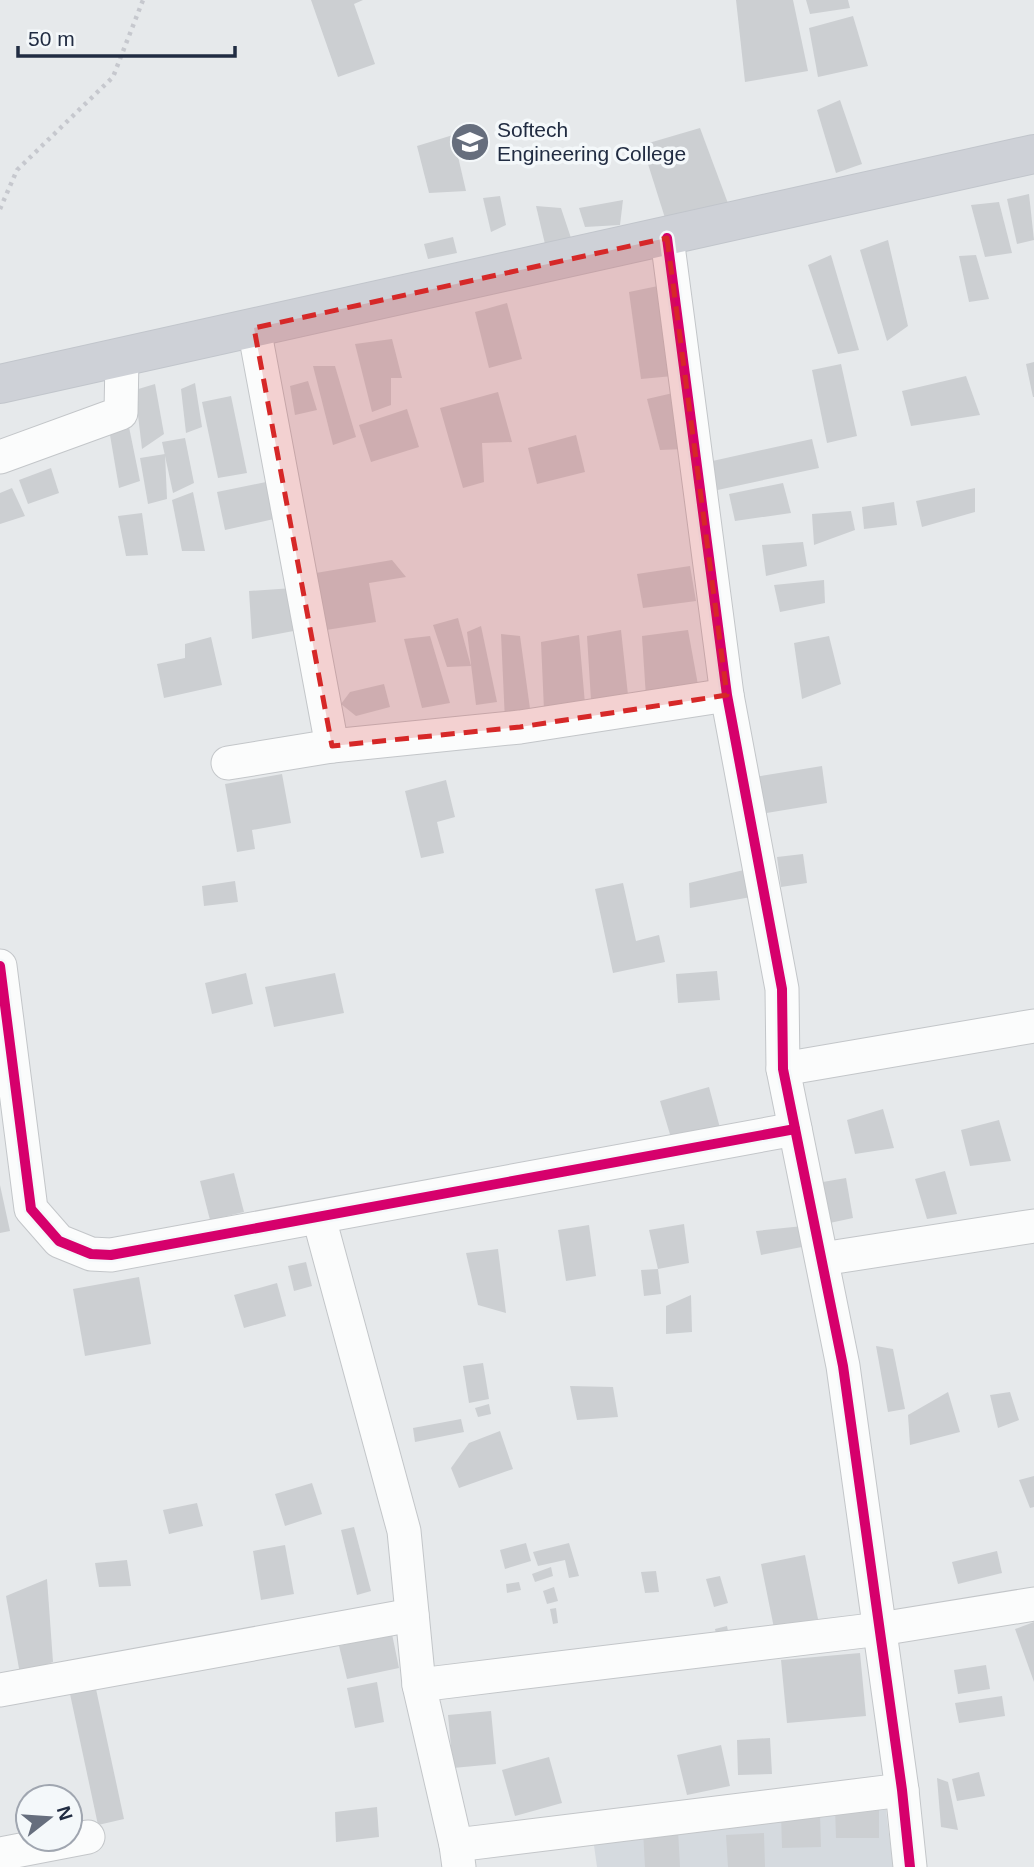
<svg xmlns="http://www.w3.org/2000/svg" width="1034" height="1867" viewBox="0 0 1034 1867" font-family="Helvetica,sans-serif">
	<rect width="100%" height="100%" fill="#e6e9eb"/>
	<!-- built -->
	<polygon fill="#d5dadf" points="885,1802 893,1867 597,1867 592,1831"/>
	<!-- building -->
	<g fill="#cccfd2">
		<polygon points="311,0 363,0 354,4 375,64 338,77"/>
		<polygon points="736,0 793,0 808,71 745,82"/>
		<polygon points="806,0 848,0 850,8 810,14"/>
		<polygon points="853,16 868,66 818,77 809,28"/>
		<polygon points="840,100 862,164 836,173 817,110"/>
		<polygon points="700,128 729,206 665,218 642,145"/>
		<polygon points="453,135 466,191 429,193 417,146"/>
		<polygon points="1029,194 1034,240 1017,244 1007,199"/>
		<polygon points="500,196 506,225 491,232 483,198"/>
		<polygon points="623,200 620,225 585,227 579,208"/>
		<polygon points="999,202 1012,253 985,257 971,205"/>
		<polygon points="536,206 561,208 571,238 545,244"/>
		<polygon points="453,237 457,253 428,259 424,244"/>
		<polygon points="888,240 908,326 887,341 860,250"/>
		<polygon points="831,255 859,350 838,354 808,265"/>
		<polygon points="976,255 989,299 969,302 959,256"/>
		<polygon points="658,286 673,376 641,379 629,292"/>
		<polygon points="507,303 522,359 489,368 475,312"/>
		<polygon points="392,339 402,378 391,378 391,405 372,412 355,344"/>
		<polygon points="1034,362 1034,397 1033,397 1026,364"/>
		<polygon points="841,364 857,436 827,443 812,370"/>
		<polygon points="313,366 335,366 356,437 333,445"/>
		<polygon points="966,376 980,415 911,426 902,391"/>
		<polygon points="308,381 317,410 295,415 290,386"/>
		<polygon points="195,383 202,427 186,433 181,389"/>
		<polygon points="155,384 164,434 142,449 135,390"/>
		<polygon points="498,392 512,442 482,443 484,482 463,488 440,408"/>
		<polygon points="673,393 684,449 660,450 647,399"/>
		<polygon points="231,396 247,473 218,478 202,402"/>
		<polygon points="407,409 419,447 371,462 359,425"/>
		<polygon points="129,427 140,481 119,488 110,435"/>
		<polygon points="576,435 585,472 537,484 528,448"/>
		<polygon points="185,438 194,483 173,493 162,442"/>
		<polygon points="812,439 819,468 713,491 708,462"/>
		<polygon points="165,454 167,499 148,504 140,458"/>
		<polygon points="51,468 59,493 28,504 19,480"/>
		<polygon points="266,482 274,519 225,530 217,492"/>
		<polygon points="783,483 791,513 735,521 729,494"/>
		<polygon points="12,488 25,516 0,524 0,493"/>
		<polygon points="975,488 975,512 922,527 916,501"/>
		<polygon points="193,492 205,551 182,551 172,500"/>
		<polygon points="894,502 897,525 864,529 862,507"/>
		<polygon points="851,511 855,530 814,545 812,514"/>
		<polygon points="142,513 148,555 126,556 118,516"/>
		<polygon points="803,542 807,566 766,576 762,545"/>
		<polygon points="392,560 406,577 369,583 376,622 320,631 310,574"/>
		<polygon points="690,566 696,601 643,608 637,574"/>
		<polygon points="824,580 825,603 780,612 774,585"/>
		<polygon points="293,588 304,629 252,639 249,591"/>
		<polygon points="458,618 471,666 447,667 433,625"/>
		<polygon points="481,626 497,702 476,705 467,632"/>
		<polygon points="621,630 628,695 591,700 587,636"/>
		<polygon points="688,630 698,685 646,697 642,636"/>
		<polygon points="501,634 520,636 531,716 505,721"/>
		<polygon points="579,635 585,704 544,710 541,642"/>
		<polygon points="430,636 450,703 422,708 404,639"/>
		<polygon points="829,636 841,684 802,699 794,643"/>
		<polygon points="211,637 222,685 164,698 157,664 185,658 185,644"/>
		<polygon points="384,684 390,707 356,716 341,704 350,692"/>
		<polygon points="822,766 827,803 754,815 748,778"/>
		<polygon points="282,774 291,823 252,830 255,849 237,852 225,784"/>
		<polygon points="446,780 455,817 437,822 444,853 421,858 405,791"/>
		<polygon points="803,854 807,883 781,887 777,857"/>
		<polygon points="748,869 751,897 690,908 689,883"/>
		<polygon points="235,881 238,902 204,906 202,886"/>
		<polygon points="623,883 636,941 659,935 665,962 613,973 595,889"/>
		<polygon points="717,971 720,1000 678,1003 676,974"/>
		<polygon points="246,973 253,1004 212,1014 205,983"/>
		<polygon points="335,973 344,1013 274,1027 265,987"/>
		<polygon points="709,1087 720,1128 672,1141 660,1101"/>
		<polygon points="883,1109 894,1148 855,1154 847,1120"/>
		<polygon points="999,1120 1011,1161 970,1166 961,1130"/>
		<polygon points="945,1171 957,1214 927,1219 915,1179"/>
		<polygon points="234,1173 244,1212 210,1220 200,1181"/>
		<polygon points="846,1178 853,1218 825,1224 817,1183"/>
		<polygon points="0,1185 10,1231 0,1233"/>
		<polygon points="684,1224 689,1263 658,1269 649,1230"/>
		<polygon points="589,1225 596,1276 566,1281 558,1230"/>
		<polygon points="803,1226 807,1246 761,1255 756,1231"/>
		<polygon points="498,1249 506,1313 478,1305 466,1253"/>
		<polygon points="306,1262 312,1286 294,1291 288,1266"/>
		<polygon points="658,1269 661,1294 644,1296 641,1270"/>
		<polygon points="139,1277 151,1344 85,1356 73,1289"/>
		<polygon points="277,1283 286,1316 244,1328 234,1295"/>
		<polygon points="691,1295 692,1332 666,1334 666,1306"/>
		<polygon points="876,1346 893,1349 905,1409 888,1412"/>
		<polygon points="483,1363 489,1399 469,1403 463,1366"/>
		<polygon points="570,1386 613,1387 618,1417 577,1420"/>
		<polygon points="948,1392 960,1432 910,1445 908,1415"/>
		<polygon points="1010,1392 1019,1420 998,1428 990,1395"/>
		<polygon points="489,1404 491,1414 478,1417 475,1408"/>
		<polygon points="461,1419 464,1432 415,1442 413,1428"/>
		<polygon points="500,1431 513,1469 459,1488 451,1468 469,1443"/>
		<polygon points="1034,1476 1034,1507 1030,1508 1019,1480"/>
		<polygon points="312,1483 322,1514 285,1526 275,1494"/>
		<polygon points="197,1503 203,1526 169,1534 163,1510"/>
		<polygon points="354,1527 371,1591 357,1595 341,1530"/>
		<polygon points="526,1543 531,1561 505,1569 500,1550"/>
		<polygon points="569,1543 579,1576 569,1578 565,1560 538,1566 533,1552"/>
		<polygon points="285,1545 294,1594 261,1600 253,1551"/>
		<polygon points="997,1551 1002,1573 958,1584 952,1562"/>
		<polygon points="805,1555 818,1619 774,1628 761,1564"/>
		<polygon points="127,1560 131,1586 99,1587 95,1563"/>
		<polygon points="551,1567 553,1576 535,1582 532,1574"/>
		<polygon points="656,1571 659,1592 645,1593 641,1572"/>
		<polygon points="720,1576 728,1603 714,1607 706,1579"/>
		<polygon points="47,1579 53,1662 20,1674 6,1596"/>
		<polygon points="519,1582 521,1590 507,1593 506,1584"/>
		<polygon points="554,1587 558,1601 547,1604 543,1591"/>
		<polygon points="556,1608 558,1623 553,1624 550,1609"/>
		<polygon points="1034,1622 1034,1682 1015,1629"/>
		<polygon points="727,1626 730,1641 718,1643 715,1629"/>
		<polygon points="392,1634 399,1668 347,1679 339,1646"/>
		<polygon points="860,1653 866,1716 787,1723 781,1660"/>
		<polygon points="986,1665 990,1689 958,1694 954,1670"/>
		<polygon points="377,1682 384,1722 355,1728 347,1688"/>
		<polygon points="96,1689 124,1819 98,1825 70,1694"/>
		<polygon points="1002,1696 1005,1716 959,1723 955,1703"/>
		<polygon points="491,1711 496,1764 453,1768 448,1715"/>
		<polygon points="770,1738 772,1774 738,1775 737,1740"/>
		<polygon points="721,1745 730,1786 687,1795 677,1755"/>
		<polygon points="549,1757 562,1803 515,1816 502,1770"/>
		<polygon points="979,1772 985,1796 957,1801 952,1779"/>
		<polygon points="937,1778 948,1782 958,1830 941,1827"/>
		<polygon points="377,1807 379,1837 336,1842 335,1812"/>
		<polygon points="835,1807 879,1807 879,1838 836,1838"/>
		<polygon points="820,1813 821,1847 782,1848 781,1814"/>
		<polygon points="678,1830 680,1867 645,1867 643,1831"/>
		<polygon points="764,1833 765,1867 728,1867 726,1835"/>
	</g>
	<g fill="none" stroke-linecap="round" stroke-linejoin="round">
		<!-- minor casing -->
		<g stroke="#c3c6c9" stroke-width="35">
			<g id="minor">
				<polyline points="667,238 727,695 782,989 783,1069 843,1366 902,1790 910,1867"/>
				<polyline points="254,328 332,746"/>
				<polyline points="0,457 121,413 122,357"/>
				<polyline points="228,763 332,746 520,727 727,695"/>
				<polyline points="0,966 31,1209 59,1241 91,1254 111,1255 795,1129"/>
				<polyline points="783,1069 1034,1026"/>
				<polyline points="319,1218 404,1531 419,1685 456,1845 459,1867"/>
				<polyline points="822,1259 1034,1226"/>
				<polyline points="419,1685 880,1629 1034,1604"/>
				<polyline points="0,1690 412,1615"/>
				<polyline points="456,1845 902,1790"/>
				<polyline points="0,1854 88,1837"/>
			</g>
		</g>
		<!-- major casing -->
		<g stroke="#c1c5cb" stroke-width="40">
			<polyline id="major" points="0,384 1034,154"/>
		</g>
		<!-- path -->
		<polyline stroke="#c6c8ce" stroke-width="4.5" stroke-dasharray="3.5 5" stroke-linecap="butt" points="0,209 17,170 113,77 143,0"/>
		<!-- minor -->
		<use href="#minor" stroke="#fbfcfc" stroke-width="33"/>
		<!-- major -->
		<use href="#major" stroke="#ced1d7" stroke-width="38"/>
		<!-- cycleway casing -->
		<g stroke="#f4f8fa" stroke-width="15">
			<g id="cycleway">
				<polyline points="667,238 727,695 782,989 783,1069 843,1366 902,1790 910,1867"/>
				<polyline points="0,966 31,1209 59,1241 91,1254 111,1255 795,1129"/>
			</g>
		</g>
		<!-- cycleway -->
		<use href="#cycleway" stroke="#d6006c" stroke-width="10"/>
	</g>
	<!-- marked area -->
	<path fill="#d62828" fill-opacity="0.2" stroke="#d62828" stroke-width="5" stroke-dasharray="14 9" stroke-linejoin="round" d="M667,238L727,695L520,727L332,746L254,328Z"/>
	<!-- icons -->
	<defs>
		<g id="school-disc" transform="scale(2.0125)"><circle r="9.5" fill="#666e7d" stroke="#f4f8fa"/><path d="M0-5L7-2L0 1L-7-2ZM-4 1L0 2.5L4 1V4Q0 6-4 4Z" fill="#fff"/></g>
	</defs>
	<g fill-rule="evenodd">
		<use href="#school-disc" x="470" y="142"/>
	</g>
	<g text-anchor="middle" stroke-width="7" stroke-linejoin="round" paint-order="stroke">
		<!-- poi labels -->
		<g font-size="21" fill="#212c42" stroke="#f4f8fa" text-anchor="start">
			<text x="497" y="137">Softech<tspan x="497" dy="24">Engineering College</tspan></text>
		</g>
	</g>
	<!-- north arrow -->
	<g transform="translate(49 1818) rotate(73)"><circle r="33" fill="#f4f8fa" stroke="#a0a6b0" stroke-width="2"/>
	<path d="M0-5L12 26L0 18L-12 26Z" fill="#666e7d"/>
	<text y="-10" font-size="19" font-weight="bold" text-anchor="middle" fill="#212c42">N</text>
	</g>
	<!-- scale -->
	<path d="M18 46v10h217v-10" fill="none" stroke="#212c42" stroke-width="3.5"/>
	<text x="28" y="46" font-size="21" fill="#212c42" stroke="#f4f8fa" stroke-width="5" paint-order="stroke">50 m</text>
</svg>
